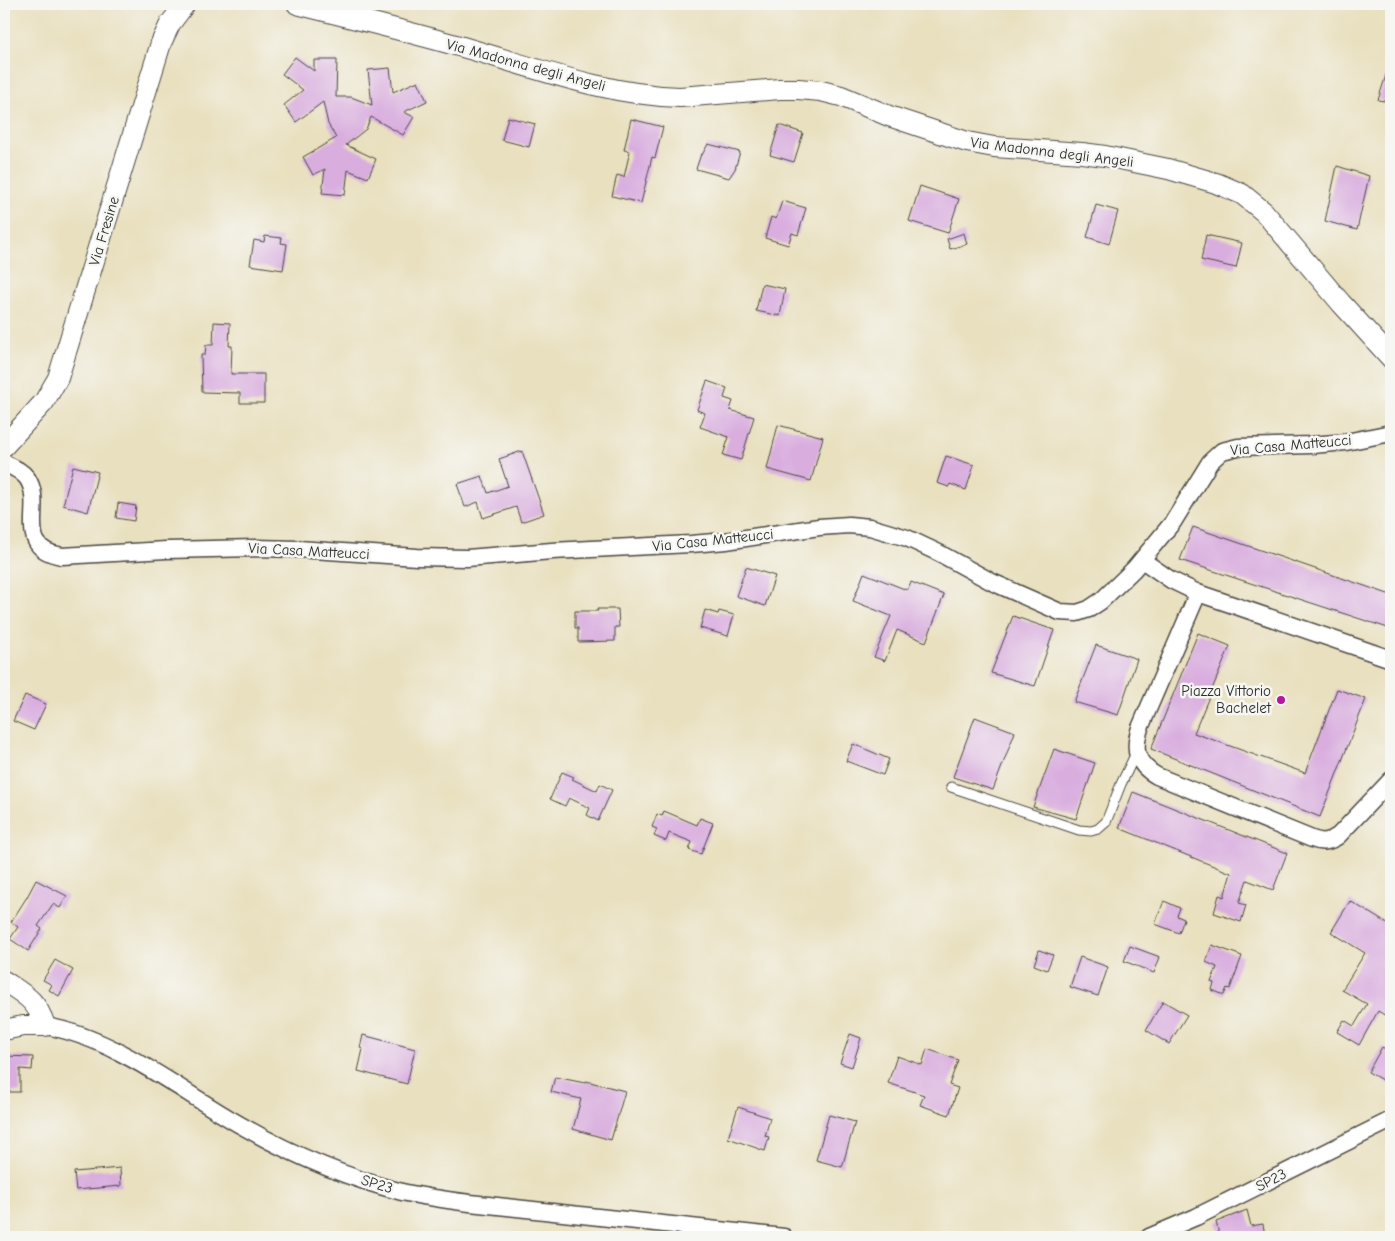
<svg xmlns="http://www.w3.org/2000/svg" width="1395" height="1241" viewBox="0 0 1395 1241" font-family="'Comic Neue',sans-serif">
	<rect width="100%" height="100%" fill="#f6f6f2"/>
	<filter id="ink" filterUnits="userSpaceOnUse"><feTurbulence type="fractalNoise" baseFrequency=".02" numOctaves="2"/><feDisplacementMap in="SourceGraphic" scale="10" xChannelSelector="R" yChannelSelector="G"/><feConvolveMatrix kernelMatrix="1 2 1 2 8 2 1 2 1" color-interpolation-filters="sRGB"/></filter>
	<filter id="wash" filterUnits="userSpaceOnUse"><feTurbulence type="fractalNoise" baseFrequency=".0096" numOctaves="4" result="noise"/><feDisplacementMap in="SourceGraphic" scale="20" xChannelSelector="R" yChannelSelector="G"/><feGaussianBlur stdDeviation="1.12" result="paint"/><feColorMatrix in="noise" values="0 0 0 0 0 0 0 0 0 0 0 0 0 0 0 0 0 1.4 0 .05"/><feComposite in="paint" operator="in"/></filter>
	<g filter="url(#wash)">
		<rect width="100%" height="100%" fill="#e9e0bf"/>
		<g id="blocks">
			<!-- building -->
			<g fill="#d9aedf">
				<polygon points="295,57 314,71 314,60 337,60 336,97 351,97 372,105 368,70 390,68 393,92 418,81 427,101 404,112 414,117 403,135 371,117 366,129 346,145 376,159 368,178 348,170 345,195 322,193 325,169 313,175 303,157 336,138 328,124 323,102 296,122 284,105 303,90 282,74"/>
				<polygon points="1389,66 1391,66 1391,102 1378,100"/>
				<polygon points="508,117 535,124 529,147 502,140"/>
				<polygon points="631,119 663,127 655,158 652,157 641,203 612,196 617,175 624,177 630,151 624,150"/>
				<polygon points="779,125 803,133 794,162 770,155"/>
				<polygon points="708,144 740,152 735,169 729,178 696,169 701,154 702,155"/>
				<polygon points="1337,166 1369,176 1357,230 1325,221"/>
				<polygon points="920,186 959,199 948,233 909,221"/>
				<polygon points="782,201 806,208 798,235 792,233 788,245 765,238 771,217 776,219"/>
				<polygon points="1096,205 1118,211 1109,244 1087,237"/>
				<polygon points="964,233 967,244 950,249 947,239"/>
				<polygon points="1206,235 1242,243 1236,268 1201,260"/>
				<polygon points="265,236 282,238 281,243 287,244 283,270 250,265 254,240 264,242"/>
				<polygon points="762,284 785,289 780,316 756,311"/>
				<polygon points="214,322 230,323 229,346 232,346 231,374 264,374 264,403 240,403 240,393 202,392 201,355 205,355 206,345 213,345"/>
				<polygon points="707,381 727,388 724,398 733,401 730,410 754,417 741,460 723,455 729,437 700,427 705,413 697,410"/>
				<polygon points="778,425 823,437 811,481 767,469"/>
				<polygon points="522,451 544,514 521,522 516,507 483,518 478,502 465,507 457,484 482,476 488,493 508,486 499,459"/>
				<polygon points="946,456 974,465 966,490 950,484 949,487 937,483"/>
				<polygon points="73,466 98,472 88,512 63,505"/>
				<polygon points="118,503 136,506 134,521 116,518"/>
				<polygon points="1193,527 1391,595 1391,629 1180,560"/>
				<polygon points="746,567 775,576 765,606 736,596"/>
				<polygon points="864,573 907,590 911,582 944,595 926,642 897,630 885,661 874,657 891,616 853,601"/>
				<polygon points="597,609 618,609 619,627 615,627 615,641 578,642 578,628 575,628 575,611 598,611"/>
				<polygon points="705,610 718,614 719,611 734,615 728,636 700,628"/>
				<polygon points="1013,616 1054,630 1035,686 991,673"/>
				<polygon points="1198,633 1230,646 1194,733 1305,773 1337,689 1366,699 1320,817 1151,749"/>
				<polygon points="1096,645 1137,659 1118,715 1074,702"/>
				<polygon points="25,695 46,704 34,730 13,721"/>
				<polygon points="975,717 1015,732 993,790 953,777"/>
				<polygon points="853,744 889,759 883,775 846,761"/>
				<polygon points="1054,749 1095,763 1076,819 1033,807"/>
				<polygon points="562,772 574,777 572,779 597,791 600,784 612,790 598,821 587,815 590,808 569,798 565,806 550,799"/>
				<polygon points="1133,792 1287,853 1273,890 1247,880 1239,903 1246,905 1241,922 1214,913 1219,895 1224,897 1231,873 1119,828"/>
				<polygon points="664,811 697,825 700,818 713,823 701,854 689,850 692,842 669,833 666,841 654,836 657,829 652,827 657,814 662,816"/>
				<polygon points="36,880 67,896 60,908 53,904 38,926 42,929 28,951 10,939 18,927 11,922 27,897"/>
				<polygon points="1164,901 1180,908 1177,916 1184,919 1179,933 1155,924"/>
				<polygon points="1350,901 1391,926 1391,1019 1378,1011 1359,1045 1337,1032 1344,1020 1354,1026 1367,1004 1342,990 1365,953 1331,932"/>
				<polygon points="1212,945 1242,956 1230,989 1227,988 1224,995 1212,990 1214,983 1211,982 1217,967 1206,962"/>
				<polygon points="1130,946 1160,957 1154,973 1124,961"/>
				<polygon points="1039,950 1053,955 1047,970 1034,965"/>
				<polygon points="1080,957 1108,967 1098,996 1070,987"/>
				<polygon points="55,960 73,970 59,996 49,990 52,985 43,980"/>
				<polygon points="1163,1001 1187,1015 1169,1044 1146,1030"/>
				<polygon points="850,1034 861,1038 852,1067 840,1063"/>
				<polygon points="363,1035 415,1049 407,1084 358,1071 363,1049 360,1048"/>
				<polygon points="1382,1047 1391,1052 1391,1085 1368,1072"/>
				<polygon points="927,1049 958,1060 949,1085 958,1088 949,1115 920,1105 924,1095 888,1083 897,1056 922,1065"/>
				<polygon points="4,1056 33,1057 32,1070 20,1069 20,1092 4,1092"/>
				<polygon points="555,1077 585,1083 586,1081 625,1091 611,1140 573,1129 581,1099 551,1092"/>
				<polygon points="738,1107 770,1118 765,1136 769,1137 765,1151 728,1138"/>
				<polygon points="829,1115 855,1122 842,1167 816,1160"/>
				<polygon points="120,1168 121,1186 76,1190 74,1172"/>
				<polygon points="1247,1210 1251,1226 1263,1224 1265,1236 1220,1237 1216,1222"/>
			</g>
		</g>
	</g>
	<g filter="url(#ink)">
		<use href="#blocks" fill-opacity="0" stroke="#484641" stroke-width="1"/>
		<g fill="none" stroke-linecap="round" stroke-linejoin="round">
			<!-- service casing -->
			<g stroke="#484641" stroke-width="11">
				<polyline id="service" points="951,787 1079,830 1091,831 1098,829 1106,822 1121,784 1136,753"/>
			</g>
			<!-- minor casing -->
			<g stroke="#484641" stroke-width="19">
				<g id="minor">
					<path d="M4,463C12,467 21,470 27,478C46,505 12,548 62,556L166,550L256,548L298,549L417,557L467,558L552,551L691,544L726,541L819,527L849,525L870,527L907,538L939,553L992,582L1060,612L1077,613L1089,609L1101,601L1134,569L1173,522L1210,462L1222,451L1238,447L1312,445L1346,442L1391,433"/>
					<polyline points="1142,560 1171,580 1198,593 1391,659"/>
					<path d="M1198,593L1140,728C1133,750 1136,764 1157,776L1312,839C1322,843 1329,842 1338,836L1391,780"/>
					<path d="M45,1026C117,1038 181,1092 244,1127C293,1155 348,1178 402,1192C424,1197 447,1200 470,1203L784,1237"/>
					<polyline points="1149,1237 1196,1217 1391,1120"/>
				</g>
			</g>
			<!-- tertiary casing -->
			<g stroke="#484641" stroke-width="22">
				<g id="tertiary">
					<path d="M297,4C356,19 415,33 473,50C541,70 609,95 680,97L780,89H798L821,91L841,96L889,116L967,142L994,147L1082,153L1105,156L1168,169L1216,183L1242,194L1264,212L1341,303L1391,358"/>
					<polyline points="4,446 44,402 58,378 161,43 170,24 185,4"/>
					<path d="M4,981C25,995 37,1000 45,1026H23L4,1030"/>
				</g>
			</g>
			<!-- service -->
			<use href="#service" stroke="#fff" stroke-width="9"/>
			<!-- minor -->
			<use href="#minor" stroke="#fff" stroke-width="16"/>
			<!-- tertiary -->
			<use href="#tertiary" stroke="#fff" stroke-width="20"/>
		</g>
	</g>
	<!-- markers -->
	<circle fill="#b5179e" stroke="#f6f6f2" stroke-width="2" cx="1281" cy="700" r="5"/>
	<g text-anchor="middle" stroke-width="5" stroke-linejoin="round" paint-order="stroke">
		<!-- street labels -->
		<g font-size="15" fill="#2b2b2b" stroke="#f6f6f2">
			<text transform="translate(526 65) rotate(15)" y="5">Via Madonna degli Angeli</text>
			<text transform="translate(1052 152) rotate(7)" y="5">Via Madonna degli Angeli</text>
			<text transform="translate(104 231) rotate(-73)" y="5">Via Fresine</text>
			<text transform="translate(1291 445) rotate(-5)" y="5">Via Casa Matteucci</text>
			<text transform="translate(713 540) rotate(-6)" y="5">Via Casa Matteucci</text>
			<text transform="translate(309 551) rotate(3)" y="5">Via Casa Matteucci</text>
			<text transform="translate(1271 1180) rotate(-27)" y="5">SP23</text>
			<text transform="translate(377 1184) rotate(17)" y="5">SP23</text>
		</g>
		<!-- poi labels -->
		<g font-size="15" fill="#2b2b2b" stroke="#f6f6f2" text-anchor="end">
			<text x="1271" y="696">Piazza Vittorio<tspan x="1271" dy="17">Bachelet</tspan></text>
		</g>
	</g>
	<!-- margin -->
	<rect width="1395" height="1241" fill="none" stroke="#f6f6f2" stroke-width="20"/>
</svg>
